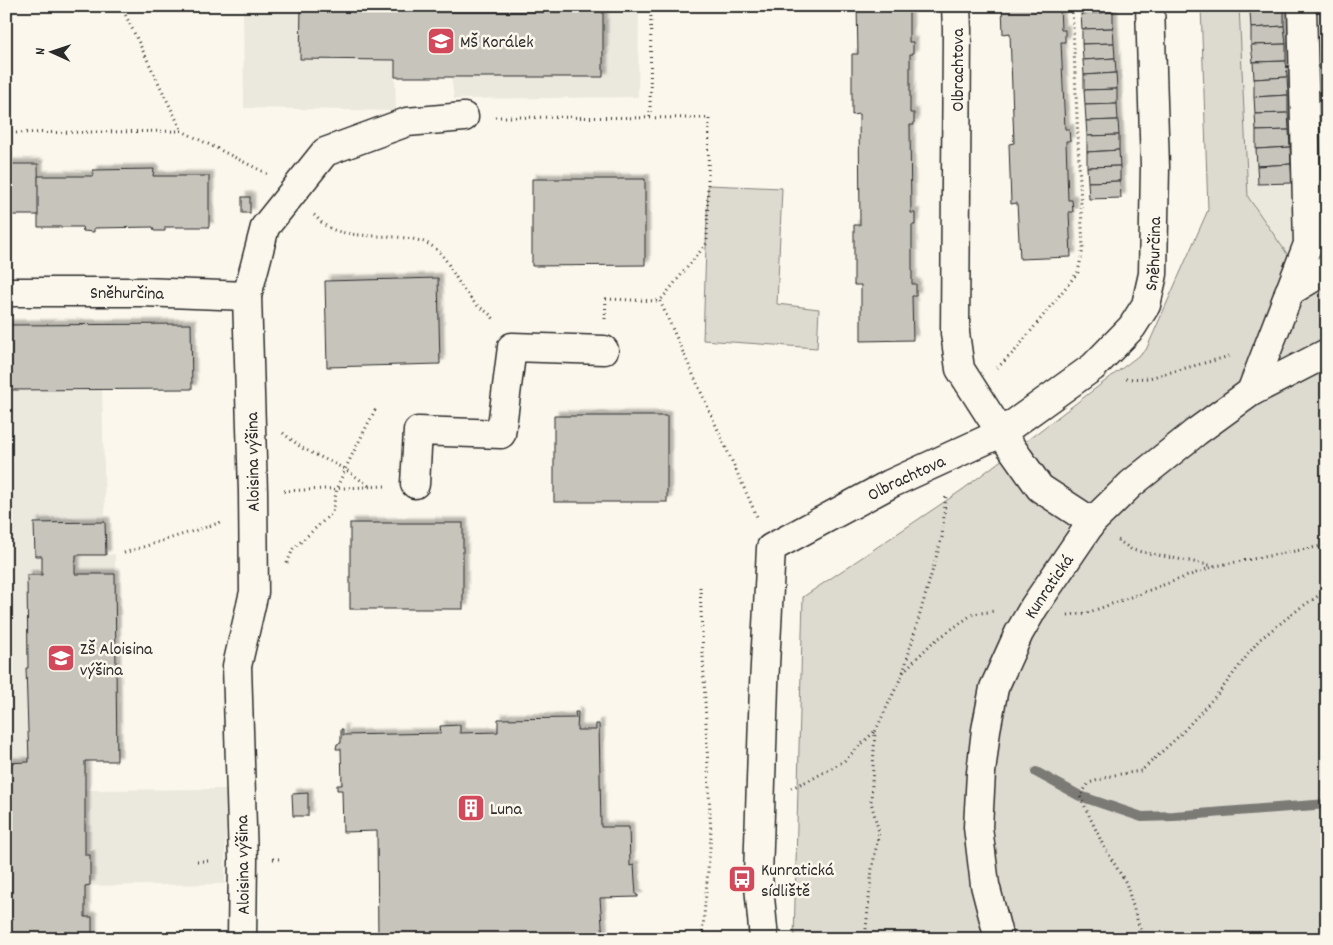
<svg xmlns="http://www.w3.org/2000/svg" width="1333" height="945" viewBox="0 0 1333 945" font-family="Dekko,sans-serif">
	<defs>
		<filter id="shadow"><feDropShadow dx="4.5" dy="-4.5" stdDeviation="1" flood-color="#0004"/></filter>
	</defs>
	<rect width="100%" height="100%" fill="#fbf7ec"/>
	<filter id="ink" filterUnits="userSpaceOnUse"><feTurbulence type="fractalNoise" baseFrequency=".02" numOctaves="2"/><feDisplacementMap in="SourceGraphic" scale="10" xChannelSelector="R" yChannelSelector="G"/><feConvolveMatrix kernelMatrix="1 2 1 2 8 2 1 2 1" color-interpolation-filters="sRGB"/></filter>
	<g filter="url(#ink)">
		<!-- built -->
		<g fill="#ebe8de">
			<polygon points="243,6 639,6 638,97 454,99 451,75 395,75 396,111 244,108"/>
			<polygon points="1239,6 1327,6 1327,288 1314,294 1248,197"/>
			<polygon points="102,386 106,555 115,554 117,761 85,761 84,790 226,789 225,884 85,886 85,917 92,917 92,939 6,939 6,387"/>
		</g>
		<!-- green -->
		<g fill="#dddad0" stroke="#84827e">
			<polygon points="1201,6 1239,6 1248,197 1314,293 1327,288 1327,939 794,939 803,597 962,490 1146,350 1208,210"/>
			<polygon points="708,185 782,188 777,304 819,309 817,348 703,340"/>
		</g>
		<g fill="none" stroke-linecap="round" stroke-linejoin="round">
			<!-- stream -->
			<polyline stroke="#7b7a75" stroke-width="10" points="1036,772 1080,796 1142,817 1174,816 1327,804"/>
		</g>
		<!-- building -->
		<g fill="#c7c4bc" stroke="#2b2b2b" filter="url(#shadow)">
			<polygon points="301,6 396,6 396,12 603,12 603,77 395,77 395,60 300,59"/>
			<polygon points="857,6 909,6 909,42 913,42 913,54 910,54 910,113 914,113 914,125 910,125 911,213 915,213 915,225 912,225 912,284 916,284 916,296 912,296 913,340 861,341 861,285 854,285 854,225 860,225 859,114 852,115 852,54 858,54"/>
			<polygon points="1002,6 1060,6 1061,30 1065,30 1065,42 1061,42 1065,129 1069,129 1070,141 1066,141 1068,200 1072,200 1073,212 1069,212 1071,257 1020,259 1017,203 1011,204 1009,144 1014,143 1010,33 1003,34"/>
			<polygon points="1081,6 1113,6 1113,12 1081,14"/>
			<polygon points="1250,6 1284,6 1284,9 1250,11"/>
			<polygon points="1284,9 1284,26 1251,28 1250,11"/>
			<polygon points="1113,12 1113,28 1082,29 1081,14"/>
			<polygon points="1284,26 1286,44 1251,45 1251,28"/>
			<polygon points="1113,28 1114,43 1082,44 1082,29"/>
			<polygon points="1114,43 1115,58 1083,60 1082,44"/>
			<polygon points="1286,44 1286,61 1253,62 1251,45"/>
			<polygon points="1115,58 1116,73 1084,75 1083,60"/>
			<polygon points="1286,61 1287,77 1254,79 1253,62"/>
			<polygon points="1116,73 1117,89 1084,90 1084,75"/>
			<polygon points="1287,77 1288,95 1254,97 1254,79"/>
			<polygon points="1117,89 1117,104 1085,105 1084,90"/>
			<polygon points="1288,95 1288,113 1255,114 1254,97"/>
			<polygon points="1117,104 1118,120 1086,121 1085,105"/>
			<polygon points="1288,113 1289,130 1256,131 1255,114"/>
			<polygon points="1118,120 1119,135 1087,136 1086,121"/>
			<polygon points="1289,130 1290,147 1256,149 1256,131"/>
			<polygon points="1119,135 1119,150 1087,152 1087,136"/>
			<polygon points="1290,147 1291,164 1257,166 1256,149"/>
			<polygon points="1119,150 1120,166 1087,167 1087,152"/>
			<polygon points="6,164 38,164 39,215 6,215"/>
			<polygon points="1291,164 1292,183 1258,184 1257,166"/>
			<polygon points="1120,166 1120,181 1088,182 1087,167"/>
			<polygon points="154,169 153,176 209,176 209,227 165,227 165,231 154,231 153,227 94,228 94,232 83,231 82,227 38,227 38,176 93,176 93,170"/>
			<polygon points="532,179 645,179 645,265 532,266"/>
			<polygon points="1120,181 1121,198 1089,199 1088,182"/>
			<rect x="242" y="197" width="8" height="16"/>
			<polygon points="438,278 440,364 327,367 325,281"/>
			<polygon points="191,324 192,389 6,390 6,325"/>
			<rect x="554" y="416" width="113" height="86"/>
			<polygon points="105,522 106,555 76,555 76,561 75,562 75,574 115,574 117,761 85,761 85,855 90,855 90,885 85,886 85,917 92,917 92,939 6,939 6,763 29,762 26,668 28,668 27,575 42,575 42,556 35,556 34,523"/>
			<rect x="350" y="523" width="113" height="86"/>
			<polygon points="575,712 578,712 577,730 596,730 596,724 599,724 601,827 629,827 630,866 634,865 636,895 638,895 638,897 600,898 603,939 378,939 377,831 343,832 342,790 337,790 337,785 342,785 341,749 336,749 337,744 341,743 341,729 343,729 343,735 441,733 440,726 460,725 460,733 498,732 498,719 576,718"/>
			<polygon points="308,793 308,816 293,816 292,794"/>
		</g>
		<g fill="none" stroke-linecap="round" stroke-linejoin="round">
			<!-- minor casing -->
			<g stroke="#2b2b2b" stroke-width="31">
				<g id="minor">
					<polyline points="956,6 957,30 955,333 960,369 1001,433 1040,488 1092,522"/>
					<path id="s1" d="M6,292H142L247,296"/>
					<polyline points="1289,292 1327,269"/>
					<polyline points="1251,392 1308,244 1302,6"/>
					<polyline points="415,484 418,431 501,434 512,347 604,350"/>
					<polyline points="242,939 243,860 237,666 254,592 253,492 247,296 265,227 325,152 407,122 464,117"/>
					<path id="s2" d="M764,939L758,876L764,685L771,548L890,484L1001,433L1093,367L1132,327L1146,305L1153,274L1155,167L1150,6"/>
					<path id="s3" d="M999,939L985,885L978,827L981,773L986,730L994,688L1019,633L1034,607L1092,522L1131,484L1196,432L1251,392L1327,353"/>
				</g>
			</g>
			<!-- path -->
			<g stroke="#2b2b2b" stroke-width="3" stroke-dasharray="1 4" stroke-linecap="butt">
				<polyline points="121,6 182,131"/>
				<polyline points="495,117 709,118 707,243 660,301"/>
				<polyline points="650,117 651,6"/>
				<polyline points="6,133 182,131 268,174"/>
				<path d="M314,215C318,218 321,223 326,226C350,241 396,232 424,242C447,251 451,274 465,291C469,296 473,302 478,306C485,311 491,314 495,321"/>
				<polyline points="660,301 758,519"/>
				<polyline points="605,319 606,299 660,301"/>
				<polyline points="997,368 1015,351 1078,272 1083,249 1072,6"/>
				<polyline points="1126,379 1149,378 1230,356"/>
				<polyline points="283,433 302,448 345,469 369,486"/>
				<polyline points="284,491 385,486"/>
				<polyline points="1118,540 1132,550 1214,566"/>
				<polyline points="124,553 222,522"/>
				<polyline points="287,563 293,549 332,513 337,488 345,469 376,408"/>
				<polyline points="700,587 711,836 702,939"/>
				<polyline points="1068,615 1087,613 1215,566 1327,545"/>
				<polyline points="903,672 932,643 973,614 995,611"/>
				<polyline points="791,788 812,779 844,761 874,732"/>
				<polyline points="273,859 283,859"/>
				<polyline points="197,861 212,861"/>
				<polyline points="865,939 872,869 879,832 871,802 875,732 903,673 942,537 946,494"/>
				<polyline points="1143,939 1126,883 1103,845 1080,796 1089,783 1114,775 1141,771 1179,736 1221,690 1259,640 1300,608 1327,590"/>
			</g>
			<!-- minor -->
			<use href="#minor" stroke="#fbf7ec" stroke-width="28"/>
		</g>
	</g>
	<!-- icons -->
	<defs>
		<g id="school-square" transform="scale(1.4375)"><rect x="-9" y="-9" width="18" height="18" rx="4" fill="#d1495b" stroke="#fbf7ec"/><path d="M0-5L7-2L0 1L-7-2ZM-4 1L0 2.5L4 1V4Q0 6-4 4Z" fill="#fff"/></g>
		<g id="building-square" transform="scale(1.4375)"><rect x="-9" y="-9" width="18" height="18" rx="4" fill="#d1495b" stroke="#fbf7ec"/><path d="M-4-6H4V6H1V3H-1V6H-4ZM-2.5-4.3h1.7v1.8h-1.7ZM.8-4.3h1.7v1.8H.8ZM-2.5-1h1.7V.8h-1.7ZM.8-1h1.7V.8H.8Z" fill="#fff"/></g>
		<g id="bus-square" transform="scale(1.4375)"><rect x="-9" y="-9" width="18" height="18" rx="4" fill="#d1495b" stroke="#fbf7ec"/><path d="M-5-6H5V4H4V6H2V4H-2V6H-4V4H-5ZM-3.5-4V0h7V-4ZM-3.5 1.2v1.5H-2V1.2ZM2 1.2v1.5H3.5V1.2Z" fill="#fff"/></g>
	</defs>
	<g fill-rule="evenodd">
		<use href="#school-square" x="441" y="41"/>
		<use href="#school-square" x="61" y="658"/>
		<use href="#building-square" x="471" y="808"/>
		<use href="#bus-square" x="742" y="879"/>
	</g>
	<g text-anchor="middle" stroke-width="5" stroke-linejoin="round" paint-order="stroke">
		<!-- poi labels -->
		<g font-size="18" fill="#2b2b2b" stroke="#fbf7ec" text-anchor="start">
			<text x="460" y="47">MŠ Korálek</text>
			<text x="80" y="654">ZŠ Aloisina<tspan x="80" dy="21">výšina</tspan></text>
			<text x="490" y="814">Luna</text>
			<text x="761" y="875">Kunratická<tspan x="761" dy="21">sídliště</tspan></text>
		</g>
		<!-- street labels -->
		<g font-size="18" fill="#2b2b2b" stroke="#fbf7ec">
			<text transform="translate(957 70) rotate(-90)" y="6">Olbrachtova</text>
			<text dy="6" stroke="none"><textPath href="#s2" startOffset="896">Sněhurčina</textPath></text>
			<text dy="6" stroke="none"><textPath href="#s1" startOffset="121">Sněhurčina</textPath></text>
			<text transform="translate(252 462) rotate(-91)" y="6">Aloisina výšina</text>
			<text dy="6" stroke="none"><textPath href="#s2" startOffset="544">Olbrachtova</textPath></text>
			<text dy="6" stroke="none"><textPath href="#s3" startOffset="370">Kunratická</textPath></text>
			<text transform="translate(242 865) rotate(-91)" y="6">Aloisina výšina</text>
		</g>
	</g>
	<!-- margin -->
	<rect width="1333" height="945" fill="none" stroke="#fbf7ec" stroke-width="25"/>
	<rect x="12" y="12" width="1308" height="920" fill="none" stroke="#2b2b2b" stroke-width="2" filter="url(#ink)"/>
	<!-- north arrow -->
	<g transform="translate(52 52) rotate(273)" stroke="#fbf7ec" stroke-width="4" paint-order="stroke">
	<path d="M0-4L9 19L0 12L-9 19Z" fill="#2b2b2b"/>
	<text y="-8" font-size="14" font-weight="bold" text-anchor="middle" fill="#2b2b2b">N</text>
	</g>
</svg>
